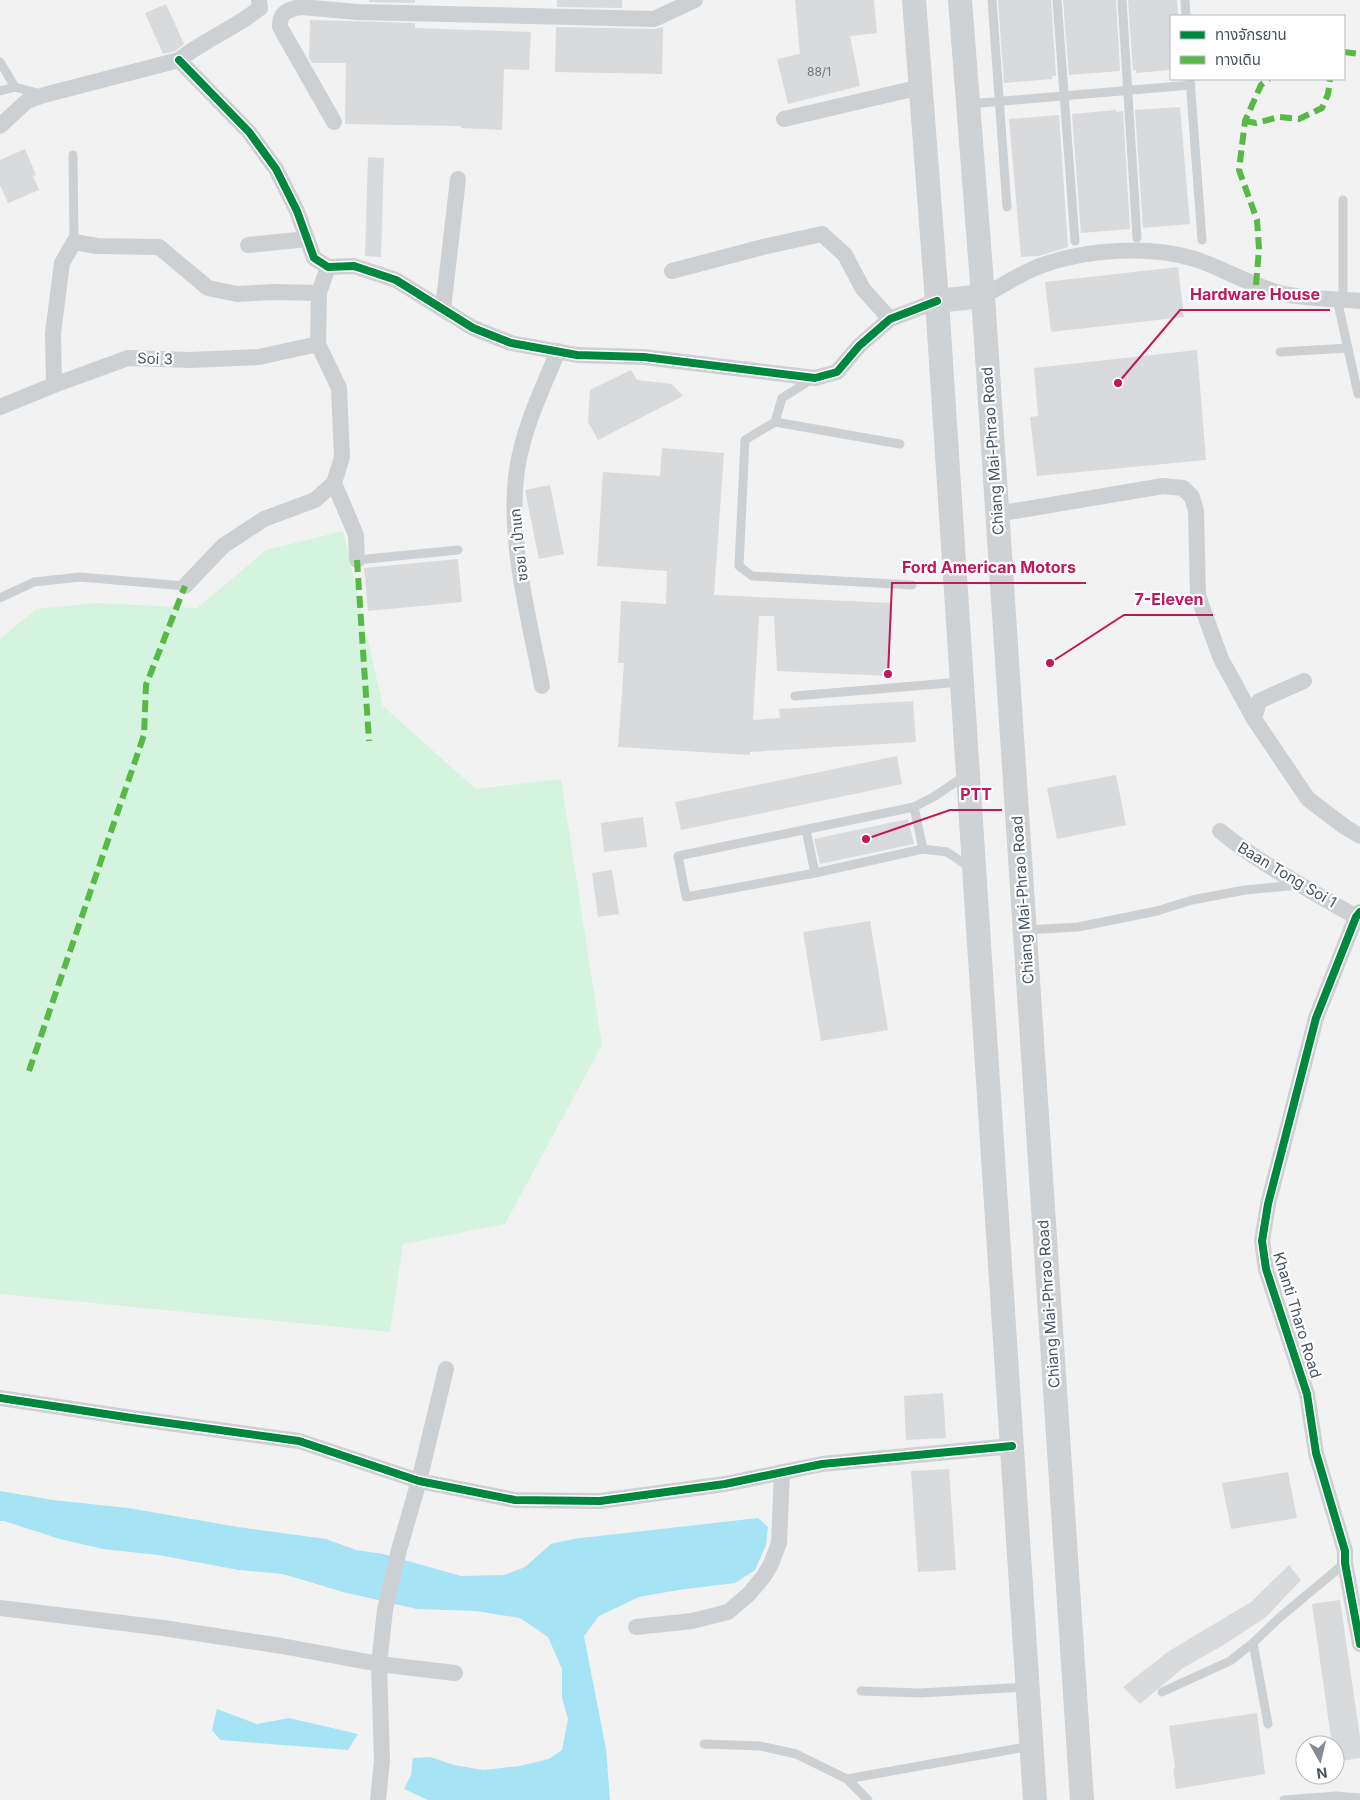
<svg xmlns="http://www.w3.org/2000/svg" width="1360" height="1800" viewBox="0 0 1360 1800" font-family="Inter,'Noto Sans Thai',sans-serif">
	<rect width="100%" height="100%" fill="#f3f2f2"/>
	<!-- green -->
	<polygon fill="#d5f4e0" points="343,531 383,706 476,789 561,779 602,1045 505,1224 403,1244 390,1332 0,1294 0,639 36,609 97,603 197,608 266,550"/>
	<!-- water -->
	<g fill="#a5e3f5">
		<polygon points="0,1491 53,1500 128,1508 238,1527 326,1539 356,1550 383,1554 461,1576 504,1575 525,1567 551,1544 573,1539 758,1518 768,1527 766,1545 755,1570 735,1583 678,1590 639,1597 599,1616 584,1636 606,1749 610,1800 428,1800 404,1789 411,1775 413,1758 430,1757 454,1765 483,1770 519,1766 549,1759 562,1750 568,1719 562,1698 562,1669 548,1637 520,1618 476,1611 417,1609 343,1592 283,1574 239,1570 158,1555 103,1549 60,1539 4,1521 0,1521"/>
		<polygon points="217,1709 257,1724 289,1718 358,1734 348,1750 220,1740 212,1730"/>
	</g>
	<!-- building -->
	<g fill="#d9dadc">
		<polygon points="369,0 415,0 415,3 369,2"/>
		<polygon points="557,0 622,0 622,8 557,7"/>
		<polygon points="795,0 874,0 877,33 850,36 860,86 788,104 777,59 800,54"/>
		<polygon points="998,0 1051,0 1056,76 1052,76 1052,79 1004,83"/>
		<polygon points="1063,0 1116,0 1120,71 1069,75"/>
		<polygon points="1128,0 1177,0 1178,16 1171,16 1171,70 1136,73 1136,70 1133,71"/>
		<polygon points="166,4 184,44 175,51 163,54 145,13"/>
		<polygon points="310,20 415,23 415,28 531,32 529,70 504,69 502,130 461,128 461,126 345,124 346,63 312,63 309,58"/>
		<polygon points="556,27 654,29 663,27 662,74 555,72"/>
		<polygon points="1180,107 1190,224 1143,228 1135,110"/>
		<polygon points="1116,110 1116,112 1123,111 1130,229 1081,233 1072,114"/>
		<polygon points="1059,115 1068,247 1039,256 1021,257 1009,119"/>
		<polygon points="25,149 36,175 33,176 39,190 8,203 0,185 0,160"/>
		<polygon points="368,157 384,158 381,257 365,256"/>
		<polygon points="1178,267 1184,317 1051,332 1045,282"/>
		<polygon points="1197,350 1206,460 1037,476 1030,417 1038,416 1034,368"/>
		<polygon points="631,370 637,380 672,384 683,396 598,440 588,422 590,390"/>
		<polygon points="662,448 724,453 714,595 892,603 889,676 777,671 774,616 759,616 753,720 780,718 779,709 913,701 916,742 750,752 750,755 618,747 624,663 618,663 621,601 666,604 667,571 597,566 603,472 660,476"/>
		<polygon points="550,485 564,554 539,559 525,490"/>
		<polygon points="458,559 462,602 368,611 364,568"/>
		<polygon points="897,756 902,784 681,830 675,802"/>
		<polygon points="1116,775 1126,825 1057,839 1047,788"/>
		<polygon points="643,817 647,847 604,852 601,823"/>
		<polygon points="908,819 914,844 820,864 814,839"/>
		<polygon points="612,870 619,914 598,917 592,873"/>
		<polygon points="870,921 888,1030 821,1041 803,932"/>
		<polygon points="943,1393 946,1438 906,1440 904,1396"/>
		<polygon points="949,1469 956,1570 918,1572 911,1471"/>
		<polygon points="1288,1472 1297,1518 1231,1529 1222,1483"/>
		<polygon points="1289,1565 1301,1580 1266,1617 1222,1646 1183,1668 1140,1704 1123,1687 1169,1651 1251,1602"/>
		<polygon points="1340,1600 1360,1737 1360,1758 1335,1762 1335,1745 1332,1745 1312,1604"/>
		<polygon points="1257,1713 1265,1774 1176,1789 1173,1769 1175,1768 1169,1726"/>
	</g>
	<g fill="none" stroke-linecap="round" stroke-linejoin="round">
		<!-- lane -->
		<g stroke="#cdd0d3" stroke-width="9">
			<polyline points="992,0 1007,207"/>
			<polyline points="1057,0 1075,241"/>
			<polyline points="1122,0 1137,238"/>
			<polyline points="1185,0 1186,16"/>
			<polyline points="0,62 15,87"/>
			<polyline points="1190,79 1202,240"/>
			<polyline points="0,91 15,87 41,94"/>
			<polyline points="969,104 1191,85"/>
			<polyline points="73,155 74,242"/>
			<polyline points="1343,200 1343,299"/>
			<polyline points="1337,299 1358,394"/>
			<polyline points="1280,352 1348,348"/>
			<polyline points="812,379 782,398 775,422 745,440 739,566 752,576 912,585"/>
			<polyline points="775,422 900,444"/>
			<polyline points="357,560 458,550"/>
			<polyline points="0,598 34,582 80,577 185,586"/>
			<polyline points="795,696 961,682"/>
			<polyline points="966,775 935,796 914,807 678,856 686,897 815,873 923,849 947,852 971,868"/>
			<polyline points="914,807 923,849"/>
			<polyline points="806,830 815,873"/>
			<polyline points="1025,930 1078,927 1157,911 1192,900 1245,890 1298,885"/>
			<polyline points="1253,1643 1268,1724"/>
			<polyline points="861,1691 920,1693 1028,1687"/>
			<polyline points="1162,1692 1230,1661 1253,1643 1279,1618 1345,1563"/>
			<polyline points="704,1744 760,1746 796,1754 847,1779 868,1800"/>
			<polyline points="847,1779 1031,1746"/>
			<polyline points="1284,1800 1336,1796 1360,1798"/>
		</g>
		<!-- street -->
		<g stroke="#cdd0d3" stroke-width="16">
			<polyline points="179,60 249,132 276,169 297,211 314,258 328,267 354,266 396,280 473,328 511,343 577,355 644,357 815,378 837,372 859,346 890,319 937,301"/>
			<polyline points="784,119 921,87"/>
			<path d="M334,122L280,27C279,13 288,9 301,7L358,12L654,19L695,0"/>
			<path d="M0,126L27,101L44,95L179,60C204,40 235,28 260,8L259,0"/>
			<polyline points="248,245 307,239"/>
			<polyline points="672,271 763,247 822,234 845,255 863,289 890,319"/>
			<path d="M983,296C1002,286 1021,273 1040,266C1085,249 1149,245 1195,259C1225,269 1253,287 1284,294C1308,299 1336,299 1360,301"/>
			<polyline points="443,309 458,179"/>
			<polyline points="54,385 53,333 62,263 74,242 97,246 159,247 208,288 237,294 275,292 319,293"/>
			<polyline points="0,407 54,385 128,358 190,360 259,357 318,344"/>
			<polyline points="334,483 356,535 357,560"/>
			<polyline points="997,514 1163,486 1183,488 1192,497 1196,511 1198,596 1221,659 1254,719"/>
			<polyline points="185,586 223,546 264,519 315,500 334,483 342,457 339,388 318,344 319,293 328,267"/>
			<polyline points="1304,681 1259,701 1254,719 1308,799 1345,827 1360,836"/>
			<path d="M542,686C529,617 507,539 517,470C523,428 542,390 558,351"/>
			<path d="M1220,831C1262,865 1310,890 1356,917H1360"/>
			<polyline points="1360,912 1356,917 1316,1018 1268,1204 1262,1241 1266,1269 1307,1394 1316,1453 1345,1551 1345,1563 1360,1644"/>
			<polyline points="0,1398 132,1418 299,1441 419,1481 515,1500 600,1501 725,1484 822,1464 1012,1446"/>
			<polyline points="0,1608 163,1628 282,1646 379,1664 455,1673"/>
			<polyline points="636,1627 692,1621 728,1612 749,1594 764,1576 771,1564 779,1543 782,1472"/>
			<polyline points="378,1800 382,1761 379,1664 385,1610 399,1550 419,1481 446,1369"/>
		</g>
		<!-- secondary -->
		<g stroke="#ced2d5" stroke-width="24">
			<polyline points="914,0 937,301 1035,1800"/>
			<polyline points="960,0 983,296 1082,1800"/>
			<polyline points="937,301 983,296"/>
		</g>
		<!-- quiet -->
		<g stroke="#58b947" stroke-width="6" stroke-dasharray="12 6" stroke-linecap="butt">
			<polyline points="1344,52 1360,54"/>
			<polyline points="1245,121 1256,123 1279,117 1299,119 1322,108 1328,94 1330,79"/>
			<polyline points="1256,285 1259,249 1257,220 1239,170 1245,121 1261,85 1269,79"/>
			<polyline points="357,560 369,741"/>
			<polyline points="29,1071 144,735 146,685 185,586"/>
		</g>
		<!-- cycleway casing -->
		<g stroke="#fff" stroke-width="11">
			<g id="cycleway">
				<polyline points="179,60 249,132 276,169 297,211 314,258 328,267 354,266 396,280 473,328 511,343 577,355 644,357 815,378 837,372 859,346 890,319 937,301"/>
				<polyline points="1360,912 1356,917 1316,1018 1268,1204 1262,1241 1266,1269 1307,1394 1316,1453 1345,1551 1345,1563 1360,1644"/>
				<polyline points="0,1398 132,1418 299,1441 419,1481 515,1500 600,1501 725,1484 822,1464 1012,1446"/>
			</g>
		</g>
		<!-- cycleway -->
		<use href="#cycleway" stroke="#00873e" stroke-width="8"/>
	</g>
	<g text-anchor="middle" stroke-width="4.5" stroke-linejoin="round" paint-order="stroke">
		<!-- number labels -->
		<g font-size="12" fill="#6c7781">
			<text x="819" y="76">88/1</text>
		</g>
		<!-- street labels -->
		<g font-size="15" fill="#465461" stroke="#fff">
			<text transform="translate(155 359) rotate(2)" y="5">Soi 3</text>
			<text transform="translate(993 451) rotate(-94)" y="5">Chiang Mai-Phrao Road</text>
			<text transform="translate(519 545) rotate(-96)" y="5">ซอย 1 ป่าแก</text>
			<text transform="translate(1287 875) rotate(31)" y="5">Baan Tong Soi 1</text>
			<text transform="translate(1023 900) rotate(-94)" y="5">Chiang Mai-Phrao Road</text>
			<text transform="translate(1049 1304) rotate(-94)" y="5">Chiang Mai-Phrao Road</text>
			<text transform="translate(1297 1315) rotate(73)" y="5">Khanti Tharo Road</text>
		</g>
	</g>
	<!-- callouts -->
	<path fill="none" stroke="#c2185b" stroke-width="2" d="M1118 383L1180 310H1330M888 674L892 583H1086M1050 663L1124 615H1213M866 839L950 810H1002"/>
	<g fill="#c2185b" stroke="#fff" stroke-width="2">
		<circle cx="1118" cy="383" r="5"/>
		<circle cx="888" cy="674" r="5"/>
		<circle cx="1050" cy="663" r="5"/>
		<circle cx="866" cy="839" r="5"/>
	</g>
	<g font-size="16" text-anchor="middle" font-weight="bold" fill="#c2185b" stroke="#fff" stroke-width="4.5" stroke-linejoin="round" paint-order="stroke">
		<text x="1255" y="300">Hardware House</text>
		<text x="989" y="573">Ford American Motors</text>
		<text x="1169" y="605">7-Eleven</text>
		<text x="976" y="800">PTT</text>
	</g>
	<!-- legend -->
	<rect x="1170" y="15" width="175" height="65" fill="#ffffff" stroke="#b5bbc0"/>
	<rect x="1180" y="31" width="25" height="8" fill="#00873e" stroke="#b5bbc0"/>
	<text x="1215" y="40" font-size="15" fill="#465461">ทางจักรยาน</text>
	<rect x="1180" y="56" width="25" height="8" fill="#58b947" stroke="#b5bbc0"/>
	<text x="1215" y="65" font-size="15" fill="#465461">ทางเดิน</text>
	<!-- north arrow -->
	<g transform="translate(1320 1760) rotate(172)"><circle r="24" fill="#ffffff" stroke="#b5bbc0"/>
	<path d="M0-4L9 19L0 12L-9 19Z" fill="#838b94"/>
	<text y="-8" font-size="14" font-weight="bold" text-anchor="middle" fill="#465461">N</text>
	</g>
</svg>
